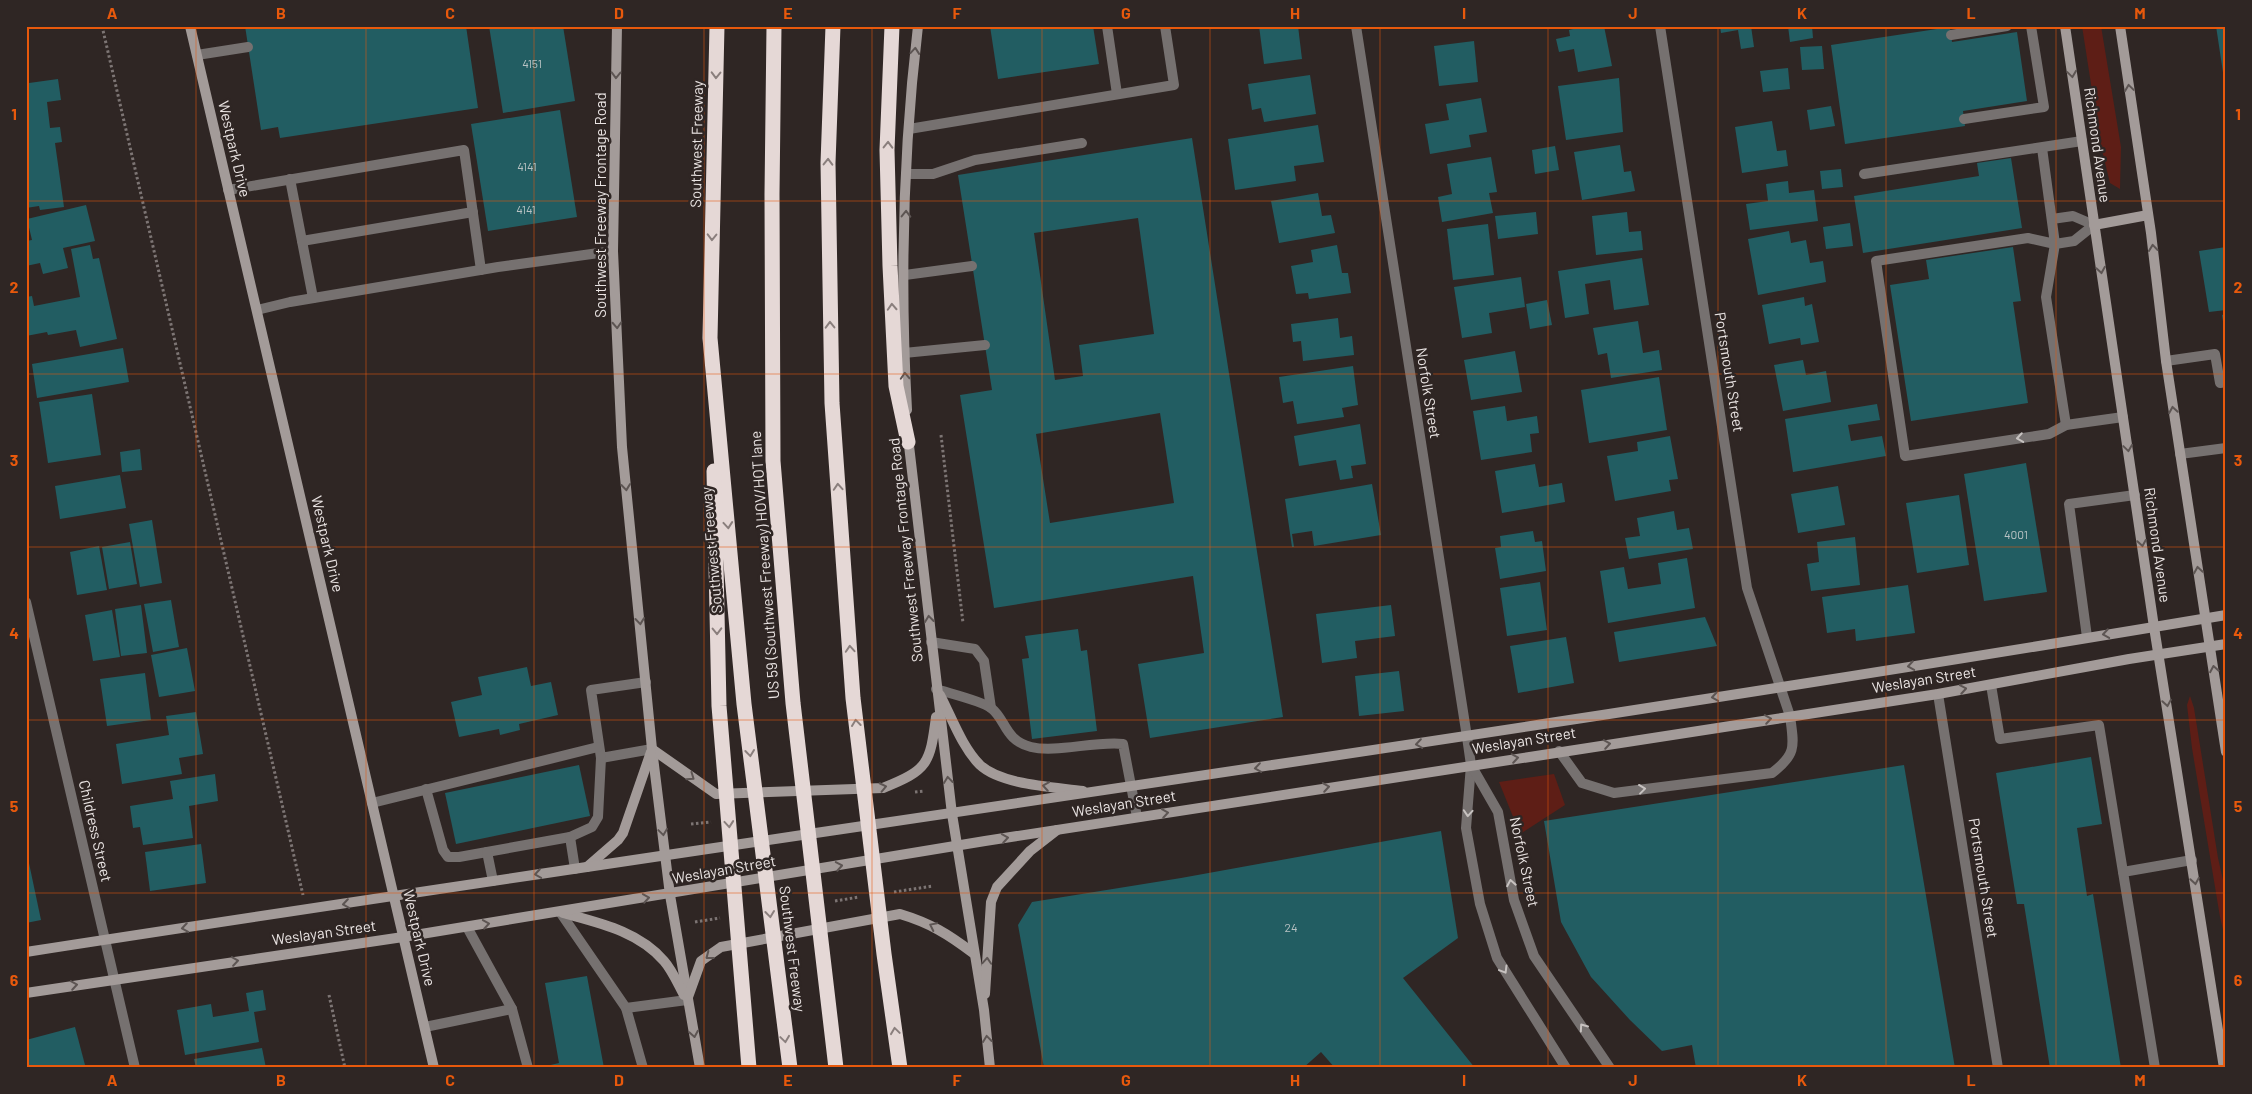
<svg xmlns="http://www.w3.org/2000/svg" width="2252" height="1094" viewBox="0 0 2252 1094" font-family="Barlow,sans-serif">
	<rect width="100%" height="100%" fill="#2f2624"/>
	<!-- green -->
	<g fill="#5e1e16">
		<polygon points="2082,26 2101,26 2121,147 2120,189 2110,183 2100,142"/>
		<polygon points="2190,696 2194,708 2218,858 2226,893 2226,942 2220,917 2192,748 2187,705"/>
		<polygon points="1554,774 1565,805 1520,834 1499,782"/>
	</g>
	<!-- building -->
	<g fill="#225d62" fill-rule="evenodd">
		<polygon points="245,26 466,26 478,108 280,138 278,127 261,130"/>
		<polygon points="489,26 563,26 575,101 503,113"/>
		<polygon points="990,26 1093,26 1099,64 998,79"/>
		<polygon points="1259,26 1298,26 1302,59 1264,64"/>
		<polygon points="1586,26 1604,26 1612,66 1578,72 1574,49 1559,52 1556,39 1570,36 1569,30"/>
		<polygon points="1720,26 1751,26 1754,47 1741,49 1738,30 1721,33"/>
		<polygon points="1788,26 1812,26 1813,38 1790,42"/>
		<polygon points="2216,26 2226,26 2226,79 2224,79"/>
		<polygon points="1950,27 1952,42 2017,32 2027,101 1963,111 1965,126 1845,144 1831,45"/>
		<polygon points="1474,41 1478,82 1439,86 1434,46"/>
		<polygon points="1822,46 1824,69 1802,70 1800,47"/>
		<polygon points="1788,68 1790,89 1763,92 1760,71"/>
		<polygon points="26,73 29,83 58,79 61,100 47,102 50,128 60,127 62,142 55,143 64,207 40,210 39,206 26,208 26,169 29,169 28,162 26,163"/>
		<polygon points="1310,75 1316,114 1264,122 1261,108 1252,110 1248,84"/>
		<polygon points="1619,78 1623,132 1566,140 1558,86"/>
		<polygon points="1481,98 1487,132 1469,135 1471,147 1430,154 1425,124 1449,120 1446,104"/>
		<polygon points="1831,106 1835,126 1810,130 1807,110"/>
		<polygon points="560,110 577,217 488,231 471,124"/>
		<polygon points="1772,121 1777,151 1786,150 1788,166 1742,173 1735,127"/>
		<polygon points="1318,125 1324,162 1294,166 1296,181 1235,190 1228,139"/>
		<path d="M1192,138L1283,717L1150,738L1138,664L1204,653L1193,576L994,608L960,395L992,390L958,175ZM1138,218L1154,334L1079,345L1083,376L1055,380L1034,233ZM1160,413L1174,503L1050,523L1036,434Z"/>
		<polygon points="1620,145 1624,172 1631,171 1635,191 1582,200 1574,152"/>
		<polygon points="1555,146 1559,170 1535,174 1532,150"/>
		<polygon points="1491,157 1497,192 1489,193 1493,213 1442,222 1438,197 1452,194 1447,164"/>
		<polygon points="2011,158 2022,228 1863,253 1854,196 1979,176 1977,163"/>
		<polygon points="1841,169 1843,187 1822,189 1820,171"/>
		<polygon points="1788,181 1789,193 1814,190 1818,221 1750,230 1746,204 1768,201 1766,184"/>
		<polygon points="1318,193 1322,216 1331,215 1335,233 1279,243 1271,201"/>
		<polygon points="86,205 95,241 63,248 68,268 43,274 40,263 26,266 26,241 32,240 27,219"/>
		<polygon points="1536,212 1538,234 1498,239 1495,216"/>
		<polygon points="1627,212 1629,232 1641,231 1643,250 1596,255 1592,216"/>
		<polygon points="1850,223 1853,246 1826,249 1823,227"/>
		<polygon points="1488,224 1494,275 1453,280 1447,229"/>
		<polygon points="1789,231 1791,243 1806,240 1810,263 1823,261 1826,282 1758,295 1748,239"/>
		<polygon points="90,245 93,259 99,258 117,339 80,347 76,330 48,335 47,332 26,336 26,297 32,296 34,306 80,297 71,249"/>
		<polygon points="1337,245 1342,273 1348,273 1351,293 1309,299 1308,293 1296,294 1291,266 1313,262 1311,250"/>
		<polygon points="2013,247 2021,301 2013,302 2028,403 1911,421 1890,285 1929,279 1926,260"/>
		<polygon points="2226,247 2226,310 2209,312 2199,251"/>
		<polygon points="1642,258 1649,305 1614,310 1610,280 1585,284 1589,314 1565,318 1558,271"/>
		<polygon points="1521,277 1525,307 1489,313 1492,333 1462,338 1454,287"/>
		<polygon points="1804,297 1805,306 1812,304 1819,342 1801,345 1800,338 1769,344 1762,305"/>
		<polygon points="1547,300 1552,325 1530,329 1526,304"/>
		<polygon points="2226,314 2226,334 2225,334 2222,315"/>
		<polygon points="1338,318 1340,338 1352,336 1354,355 1303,361 1301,341 1293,342 1291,324"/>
		<polygon points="1638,321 1643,353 1659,350 1662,370 1611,378 1607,353 1598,355 1593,328"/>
		<polygon points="123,348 129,382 37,398 32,364"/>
		<polygon points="1515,351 1522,392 1471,400 1464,360"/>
		<polygon points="1803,360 1806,375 1826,371 1831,402 1783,411 1774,365"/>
		<polygon points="1353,366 1358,405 1342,408 1344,417 1297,424 1293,401 1283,403 1279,377"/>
		<polygon points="1659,377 1667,430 1589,443 1581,390"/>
		<polygon points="92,394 101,455 48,463 39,402"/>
		<polygon points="1877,404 1880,420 1848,425 1851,441 1882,436 1886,456 1793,472 1785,419"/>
		<polygon points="1505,406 1507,421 1537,416 1539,433 1530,434 1532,452 1481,460 1473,411"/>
		<polygon points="1360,424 1366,464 1351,466 1353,478 1340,480 1336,460 1299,466 1294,436"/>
		<polygon points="1670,436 1678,479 1669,480 1671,491 1615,501 1607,456 1638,451 1637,442"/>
		<polygon points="140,449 142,470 122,472 120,452"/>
		<polygon points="2026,463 2047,592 1984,601 1964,474"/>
		<polygon points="1535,464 1539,487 1562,483 1565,502 1502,513 1495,471"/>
		<polygon points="120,475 126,508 60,519 55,486"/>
		<polygon points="1372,484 1381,535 1314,546 1312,531 1292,534 1294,547 1292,547 1285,499"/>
		<polygon points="1838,486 1845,525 1798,533 1791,494"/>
		<polygon points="1959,495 1969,565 1917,573 1906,503"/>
		<polygon points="1674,511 1677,530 1689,528 1693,549 1629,559 1625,538 1640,536 1637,518"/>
		<polygon points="152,520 162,583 140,587 129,524"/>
		<polygon points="1533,531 1535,542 1542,541 1546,571 1500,579 1495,548 1501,547 1500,536"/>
		<polygon points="1855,537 1860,585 1811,591 1807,564 1819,562 1817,542"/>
		<polygon points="130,542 137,584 109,589 102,547"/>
		<polygon points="99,546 107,590 77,595 70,552"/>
		<polygon points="1687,558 1695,608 1608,623 1600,571 1624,567 1628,589 1661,584 1658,563"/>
		<polygon points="1540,582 1547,630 1507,636 1500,588"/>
		<polygon points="1908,585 1915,633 1856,641 1855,629 1827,633 1822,597"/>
		<polygon points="171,600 179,647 153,652 144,604"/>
		<polygon points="141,605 147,653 121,656 115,609"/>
		<polygon points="1391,605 1395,636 1355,641 1357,658 1322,663 1316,614"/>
		<polygon points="112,610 120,657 93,661 85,615"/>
		<polygon points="1705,617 1717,646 1619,662 1614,632"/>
		<polygon points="1078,629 1081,651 1087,650 1097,731 1032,739 1022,659 1029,658 1025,636"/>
		<polygon points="1566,637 1574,683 1518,693 1510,646"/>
		<polygon points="187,648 195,691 159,697 151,655"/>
		<polygon points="527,667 531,686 551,682 558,715 519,724 520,730 500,735 499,729 459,737 451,702 482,695 478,677"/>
		<polygon points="1399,671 1404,711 1359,716 1355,676"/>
		<polygon points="145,673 151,720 107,726 100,679"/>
		<polygon points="196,712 203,754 179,758 182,774 122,784 116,744 169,735 166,716"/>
		<polygon points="2091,757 2102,824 2077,828 2087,896 2093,894 2121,1068 2050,1068 2024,904 2017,904 1996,773"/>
		<polygon points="579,765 590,816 456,844 445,793"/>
		<polygon points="1904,765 1955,1068 1696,1068 1692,1045 1662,1051 1630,1020 1591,977 1561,922 1544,821"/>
		<polygon points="215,774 218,801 189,806 193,838 143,845 140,827 133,828 130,806 173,799 170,781"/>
		<polygon points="1441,831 1458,938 1403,978 1475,1068 1335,1068 1321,1052 1303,1068 1044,1068 1018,925 1032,902 1181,878"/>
		<polygon points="201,844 206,883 150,891 145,852"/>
		<polygon points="26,849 41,920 26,923"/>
		<polygon points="587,976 604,1068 538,1068 559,1063 545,983"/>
		<polygon points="263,990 266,1010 254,1012 259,1042 185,1055 177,1010 211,1004 213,1017 249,1011 246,993"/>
		<polygon points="75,1027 85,1065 75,1068 26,1068 26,1040"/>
		<polygon points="262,1048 266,1068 196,1068 194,1059"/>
	</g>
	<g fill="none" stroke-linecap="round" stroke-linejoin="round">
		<!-- path -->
		<g stroke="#7d7574" stroke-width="3" stroke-dasharray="2.5 2.5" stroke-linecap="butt">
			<polyline points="102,26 303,895"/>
			<polyline points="941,435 963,623"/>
			<polyline points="915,792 924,791"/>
			<polyline points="691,824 711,822"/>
			<polyline points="894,892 933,886"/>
			<polyline points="835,901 859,897"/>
			<polyline points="695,922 720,918"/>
			<polyline points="329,995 345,1068"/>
		</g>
		<!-- service -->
		<g stroke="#767170" stroke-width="10">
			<polyline points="1107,26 1117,94"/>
			<polyline points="1951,35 2007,26"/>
			<polyline points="197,55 248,47"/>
			<polyline points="1964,119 2044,107 2031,26"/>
			<polyline points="909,129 1174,85 1165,26"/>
			<polyline points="2042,148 2055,244 2028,238 1876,261 1905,456 2049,434 2066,425 2123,417"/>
			<polyline points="906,174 933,174 975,160 1082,143"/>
			<polyline points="1864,174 2082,141"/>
			<polyline points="290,179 313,298"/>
			<polyline points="228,190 464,150 481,270"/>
			<polyline points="2052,219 2073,216 2094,225 2074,241 2055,244 2046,297 2066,425"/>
			<polyline points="302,241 473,212"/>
			<polyline points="905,275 972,266"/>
			<polyline points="257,310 290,302 498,267 613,251"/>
			<polyline points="904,353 985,345"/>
			<polyline points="2166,361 2215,354 2220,383 2226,382"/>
			<polyline points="2180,454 2226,448"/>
			<polyline points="2087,637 2069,504 2135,495"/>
			<polyline points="931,642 975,649 984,661 991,708"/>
			<polyline points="646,682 591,690 601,758 652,749"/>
			<polyline points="1991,685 2000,739 2099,725 2155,1068"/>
			<path d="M936,689C948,693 982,701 991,708C1006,719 1004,740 1031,747C1056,753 1094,741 1123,744L1137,817"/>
			<path d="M1559,751L1582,783L1614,793L1772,773C1797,754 1794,746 1790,716"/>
			<polyline points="426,789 443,850 448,857 459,857 570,837 592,827 598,817 601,758"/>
			<polyline points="372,803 598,747"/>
			<polyline points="570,837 575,869"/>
			<polyline points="487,852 493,881"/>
			<polyline points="2123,872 2192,860"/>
			<polyline points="560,912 626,1008 643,1068"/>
			<polyline points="467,927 512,1009 528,1068"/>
			<polyline points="626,1008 687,1000"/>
			<polyline points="425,1027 512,1009"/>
		</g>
		<!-- minor -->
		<g stroke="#767170" stroke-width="10">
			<polyline points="1356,26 1467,737 1471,765 1466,828 1480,904 1497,958 1566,1068"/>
			<polyline points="1660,26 1747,588 1790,716"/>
			<polyline points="26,602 135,1068"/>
			<polyline points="1938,694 1998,1068"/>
			<polyline points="1471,765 1498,812 1514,900 1534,956 1610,1068"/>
		</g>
		<!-- secondary -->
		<g stroke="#a39b99" stroke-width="10">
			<polyline points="190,26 434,1068"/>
			<polyline points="617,26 613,251 622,447 652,749 670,895 700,1068"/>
			<polyline points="2065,26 2154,627 2224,1068"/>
			<polyline points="2120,26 2151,233 2166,361 2226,752"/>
			<polyline points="2094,225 2148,215"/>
			<path d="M907,410C900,283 903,152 918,26"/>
			<polyline points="908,437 952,814 984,1010 990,1068"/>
			<path d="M940,695C952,718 962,747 980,765C1001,785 1055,787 1083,791"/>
			<path d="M652,749L716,794L883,788C928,770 930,764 936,717"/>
			<polyline points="587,867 618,840 623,833 651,752"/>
			<path d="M563,913C599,923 638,931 664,961C672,970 678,984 684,995"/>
			<path d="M26,952C759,838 1494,738 2226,615"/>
			<polyline points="26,993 403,937 985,841 1938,694 2129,659 2226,644"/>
			<polyline points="985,994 991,902 997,887 1030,851 1057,830"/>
			<path d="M688,997L701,961L721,947L900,914C930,923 948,934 973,953"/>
		</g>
		<!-- motorway -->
		<g stroke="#e5d8d6" stroke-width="15">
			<polyline points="717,26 710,338 744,704 790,1068"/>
			<polyline points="774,26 772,194 773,461 793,703 836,1068"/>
			<polyline points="833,26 828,163 832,403 853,698 884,954 900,1068"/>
			<polyline points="892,26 887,150 890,266 896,386 908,442"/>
			<polyline points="714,471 719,706 749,1068"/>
		</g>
	</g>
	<!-- one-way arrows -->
	<defs><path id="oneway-chevron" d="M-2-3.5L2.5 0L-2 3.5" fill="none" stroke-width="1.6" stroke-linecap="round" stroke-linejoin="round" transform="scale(1.25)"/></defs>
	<g stroke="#5d5553">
		<use href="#oneway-chevron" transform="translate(915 51) rotate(-85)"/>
		<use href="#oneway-chevron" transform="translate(2072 74) rotate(82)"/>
		<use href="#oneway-chevron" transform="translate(616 75) rotate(91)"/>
		<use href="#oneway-chevron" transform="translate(2129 88) rotate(-98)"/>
		<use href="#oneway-chevron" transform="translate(906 214) rotate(-89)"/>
		<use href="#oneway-chevron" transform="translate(2153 248) rotate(-96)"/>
		<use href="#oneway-chevron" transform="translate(2101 270) rotate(81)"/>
		<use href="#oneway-chevron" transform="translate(617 325) rotate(87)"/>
		<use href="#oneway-chevron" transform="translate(905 376) rotate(-93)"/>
		<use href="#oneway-chevron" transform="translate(2173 410) rotate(-99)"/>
		<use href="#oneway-chevron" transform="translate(2128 448) rotate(82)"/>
		<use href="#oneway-chevron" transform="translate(626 487) rotate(84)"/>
		<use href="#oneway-chevron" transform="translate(2142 543) rotate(81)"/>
		<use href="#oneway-chevron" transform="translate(2198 570) rotate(-99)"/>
		<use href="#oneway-chevron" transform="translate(929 619) rotate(-97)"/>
		<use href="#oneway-chevron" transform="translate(640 621) rotate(84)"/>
		<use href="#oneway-chevron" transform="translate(2106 634) rotate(171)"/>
		<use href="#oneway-chevron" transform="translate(1911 666) rotate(171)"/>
		<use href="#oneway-chevron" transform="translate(2214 669) rotate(-100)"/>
		<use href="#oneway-chevron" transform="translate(1963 689) rotate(-10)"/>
		<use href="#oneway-chevron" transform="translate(1715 697) rotate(171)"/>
		<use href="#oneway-chevron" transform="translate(2167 703) rotate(81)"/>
		<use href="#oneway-chevron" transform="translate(1768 719) rotate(-9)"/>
		<use href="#oneway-chevron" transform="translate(1419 744) rotate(172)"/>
		<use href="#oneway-chevron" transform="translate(1607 744) rotate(-9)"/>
		<use href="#oneway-chevron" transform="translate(1515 758) rotate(-9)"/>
		<use href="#oneway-chevron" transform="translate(1258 768) rotate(172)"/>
		<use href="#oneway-chevron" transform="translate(691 777) rotate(35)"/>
		<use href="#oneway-chevron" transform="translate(948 780) rotate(-97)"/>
		<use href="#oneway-chevron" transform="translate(1046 786) rotate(-171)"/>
		<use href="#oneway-chevron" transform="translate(883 787) rotate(-12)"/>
		<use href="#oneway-chevron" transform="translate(1326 787) rotate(-9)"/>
		<use href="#oneway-chevron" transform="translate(1165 813) rotate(-9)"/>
		<use href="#oneway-chevron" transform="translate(663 832) rotate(82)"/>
		<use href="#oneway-chevron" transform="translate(1005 838) rotate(-9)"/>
		<use href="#oneway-chevron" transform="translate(839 866) rotate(-10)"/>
		<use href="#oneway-chevron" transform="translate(538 874) rotate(171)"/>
		<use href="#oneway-chevron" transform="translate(2195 881) rotate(81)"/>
		<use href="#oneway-chevron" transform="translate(646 898) rotate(-9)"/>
		<use href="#oneway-chevron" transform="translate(346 904) rotate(172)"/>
		<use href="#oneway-chevron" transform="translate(486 924) rotate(-9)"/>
		<use href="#oneway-chevron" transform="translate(933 926) rotate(-154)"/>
		<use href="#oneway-chevron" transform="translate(185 928) rotate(171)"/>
		<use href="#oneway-chevron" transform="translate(709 956) rotate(143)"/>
		<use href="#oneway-chevron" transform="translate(235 961) rotate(-8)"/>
		<use href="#oneway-chevron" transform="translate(987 961) rotate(-86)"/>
		<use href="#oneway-chevron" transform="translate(74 985) rotate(-9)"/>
		<use href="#oneway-chevron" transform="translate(694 1034) rotate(80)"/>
		<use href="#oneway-chevron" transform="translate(987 1039) rotate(-97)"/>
	</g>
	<g stroke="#8a7f7d">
		<use href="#oneway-chevron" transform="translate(716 75) rotate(91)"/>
		<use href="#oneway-chevron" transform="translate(888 145) rotate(-89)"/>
		<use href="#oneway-chevron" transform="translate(828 162) rotate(-89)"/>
		<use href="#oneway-chevron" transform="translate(712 237) rotate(91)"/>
		<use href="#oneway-chevron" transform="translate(892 307) rotate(-93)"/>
		<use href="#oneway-chevron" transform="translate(830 325) rotate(-91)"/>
		<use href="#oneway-chevron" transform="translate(838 487) rotate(-94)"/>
		<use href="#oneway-chevron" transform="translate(728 525) rotate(85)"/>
		<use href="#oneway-chevron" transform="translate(717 631) rotate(89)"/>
		<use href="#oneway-chevron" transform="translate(850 649) rotate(-94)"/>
		<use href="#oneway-chevron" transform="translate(856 723) rotate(-97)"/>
		<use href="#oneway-chevron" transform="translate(750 753) rotate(83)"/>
		<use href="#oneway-chevron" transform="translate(729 824) rotate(85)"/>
		<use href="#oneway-chevron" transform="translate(770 914) rotate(83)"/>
		<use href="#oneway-chevron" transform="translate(895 1031) rotate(-98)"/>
		<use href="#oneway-chevron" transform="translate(785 1039) rotate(82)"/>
	</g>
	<g stroke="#c7c2c0">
		<use href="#oneway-chevron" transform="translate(2020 438) rotate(171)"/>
		<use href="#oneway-chevron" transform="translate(1642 789) rotate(-7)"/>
		<use href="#oneway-chevron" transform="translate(1468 813) rotate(94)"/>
		<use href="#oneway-chevron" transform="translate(1511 883) rotate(-100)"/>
		<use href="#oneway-chevron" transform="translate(1504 970) rotate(59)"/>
		<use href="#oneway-chevron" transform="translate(1583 1027) rotate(-125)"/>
	</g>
	<!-- grid -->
	<path fill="none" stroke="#e8590c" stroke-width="1" stroke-opacity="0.55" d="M196,26V1068M366,26V1068M534,26V1068M704,26V1068M872,26V1068M1042,26V1068M1210,26V1068M1380,26V1068M1548,26V1068M1718,26V1068M1886,26V1068M2056,26V1068M26,201H2226M26,374H2226M26,547H2226M26,720H2226M26,893H2226"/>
	<g text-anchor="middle" stroke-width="5" stroke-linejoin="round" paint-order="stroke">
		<!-- number labels -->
		<g font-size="12" fill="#b8c2c3">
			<text x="532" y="68">4151</text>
			<text x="527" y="171">4141</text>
			<text x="526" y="214">4141</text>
			<text x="2016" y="539">4001</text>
			<text x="1291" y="932">24</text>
		</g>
		<!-- street labels -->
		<g font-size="15" fill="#eae4e3" stroke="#2f2624">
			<text transform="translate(697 144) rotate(-89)" y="5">Southwest Freeway</text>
			<text transform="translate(2097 145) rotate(82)" y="5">Richmond Avenue</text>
			<text transform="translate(234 149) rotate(77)" y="5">Westpark Drive</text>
			<text transform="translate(601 205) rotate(-90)" y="5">Southwest Freeway Frontage Road</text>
			<text transform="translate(1729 372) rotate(81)" y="5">Portsmouth Street</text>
			<text transform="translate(1428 393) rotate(81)" y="5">Norfolk Street</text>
			<text transform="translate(327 544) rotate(77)" y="5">Westpark Drive</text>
			<text transform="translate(2157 545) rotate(82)" y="5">Richmond Avenue</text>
			<text transform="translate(712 550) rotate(-95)" y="5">Southwest Freeway</text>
			<text transform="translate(906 550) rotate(-96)" y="5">Southwest Freeway Frontage Road</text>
			<text transform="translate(765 565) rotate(-94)" y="5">US 59 (Southwest Freeway) HOV/HOT lane</text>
			<text transform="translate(1924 680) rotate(-9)" y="5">Weslayan Street</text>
			<text transform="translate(1524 741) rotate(-9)" y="5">Weslayan Street</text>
			<text transform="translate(1124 804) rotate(-9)" y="5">Weslayan Street</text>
			<text transform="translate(95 831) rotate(77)" y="5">Childress Street</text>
			<text transform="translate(1524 862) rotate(78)" y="5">Norfolk Street</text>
			<text transform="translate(724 870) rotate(-10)" y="5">Weslayan Street</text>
			<text transform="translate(1983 878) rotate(81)" y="5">Portsmouth Street</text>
			<text transform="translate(324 933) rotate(-8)" y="5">Weslayan Street</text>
			<text transform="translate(419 938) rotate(77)" y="5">Westpark Drive</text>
			<text transform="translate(792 949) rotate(83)" y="5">Southwest Freeway</text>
		</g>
	</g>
	<!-- border -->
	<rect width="2252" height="1094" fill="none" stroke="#2f2624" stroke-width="55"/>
	<rect x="28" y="28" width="2196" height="1038" fill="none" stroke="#e8590c" stroke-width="2"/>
	<g font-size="16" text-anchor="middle" font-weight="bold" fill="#e8590c">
		<text x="112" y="19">A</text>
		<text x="281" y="19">B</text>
		<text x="450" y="19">C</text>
		<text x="619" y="19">D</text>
		<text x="788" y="19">E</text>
		<text x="957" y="19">F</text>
		<text x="1126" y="19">G</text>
		<text x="1295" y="19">H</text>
		<text x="1464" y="19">I</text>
		<text x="1633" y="19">J</text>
		<text x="1802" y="19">K</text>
		<text x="1971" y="19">L</text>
		<text x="2140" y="19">M</text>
		<text x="14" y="120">1</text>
		<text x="2238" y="120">1</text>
		<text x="14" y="293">2</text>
		<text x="2238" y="293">2</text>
		<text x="14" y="466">3</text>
		<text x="2238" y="466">3</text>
		<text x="14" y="639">4</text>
		<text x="2238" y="639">4</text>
		<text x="14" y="812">5</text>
		<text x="2238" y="812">5</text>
		<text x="14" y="986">6</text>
		<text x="2238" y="986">6</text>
		<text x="112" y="1086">A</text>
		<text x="281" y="1086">B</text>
		<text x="450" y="1086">C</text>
		<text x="619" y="1086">D</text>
		<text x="788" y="1086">E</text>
		<text x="957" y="1086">F</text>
		<text x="1126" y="1086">G</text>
		<text x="1295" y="1086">H</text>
		<text x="1464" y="1086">I</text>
		<text x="1633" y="1086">J</text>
		<text x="1802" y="1086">K</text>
		<text x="1971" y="1086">L</text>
		<text x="2140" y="1086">M</text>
	</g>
</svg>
